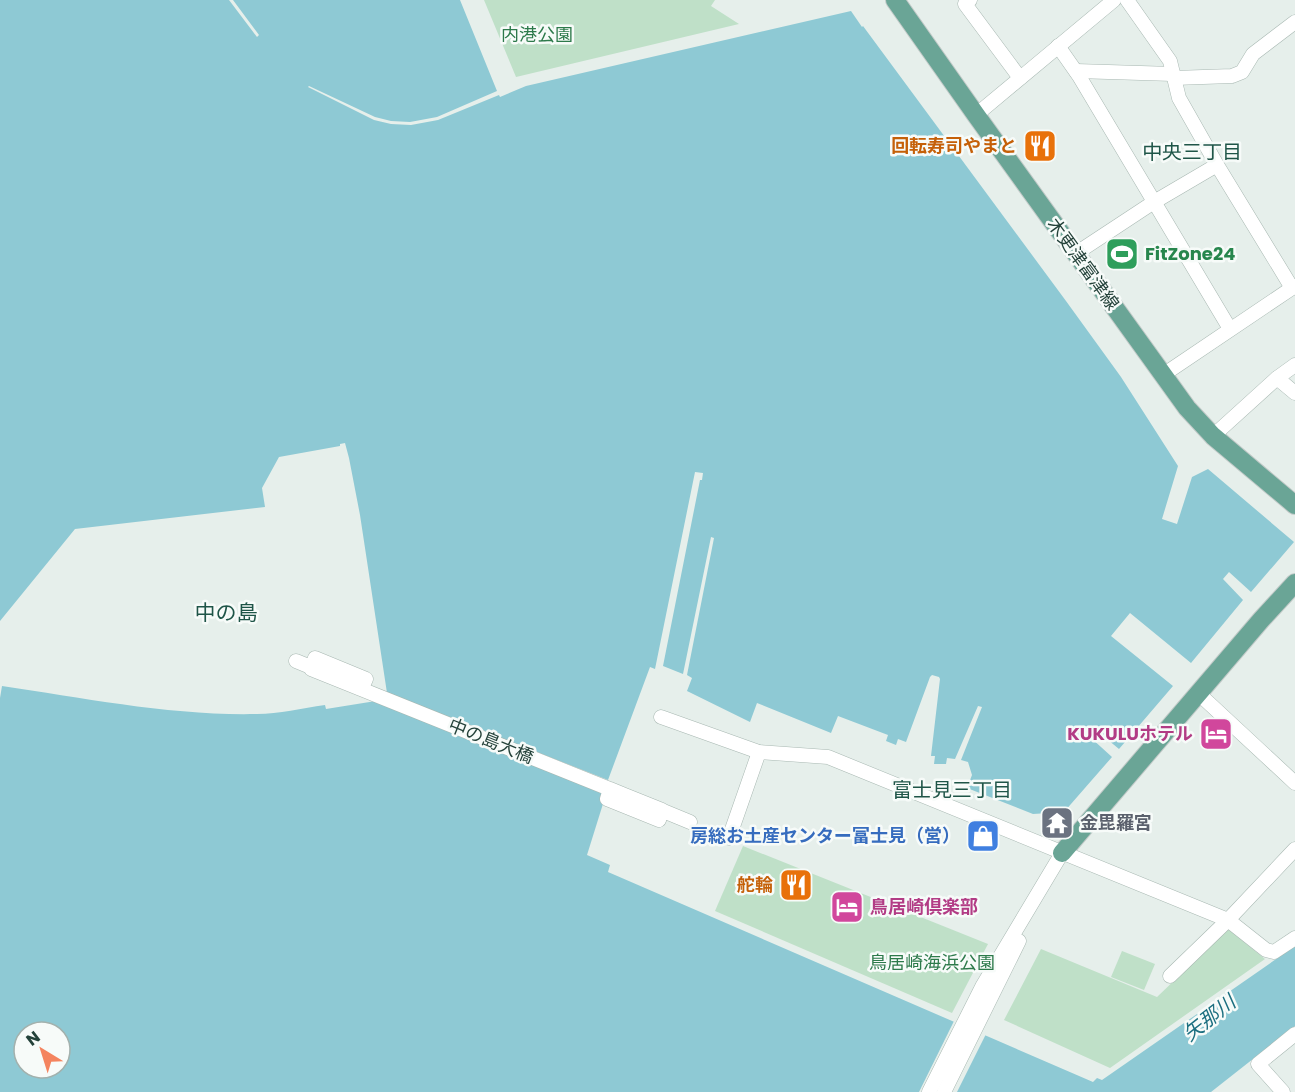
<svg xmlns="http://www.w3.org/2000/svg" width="1295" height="1092" viewBox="0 0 1295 1092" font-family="Poppins,'Noto Sans JP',sans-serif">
	<rect width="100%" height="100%" fill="#e6efeb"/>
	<!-- green -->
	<g fill="#bfe0c8">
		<polygon points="484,0 715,0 711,6 739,24 516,77"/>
		<polygon points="743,846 988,944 952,1013 715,911"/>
		<polygon points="1228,929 1265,959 1110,1068 1004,1020 1041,949 1157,997"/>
		<polygon points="1122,951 1155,964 1144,990 1111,977"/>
	</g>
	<!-- water -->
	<g fill="#8ec9d4" fill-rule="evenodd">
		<polygon points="0,0 229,0 257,37 259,35 233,0 460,0 497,91 437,117 410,122 391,121 375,117 309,86 308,87 374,120 391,124 411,125 438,120 499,95 500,97 526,86 851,11 862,27 863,26 1066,301 1121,377 1178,466 1162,519 1177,524 1192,477 1208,469 1294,542 1251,592 1229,572 1223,579 1243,600 1191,663 1130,613 1111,636 1173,686 1119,749 1096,730 1090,737 1112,757 1064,812 1033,814 967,788 972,775 968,762 961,760 982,707 978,706 955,759 947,758 946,764 934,764 935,756 931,756 940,679 939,677 932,675 930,677 906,742 898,739 896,745 886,741 888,735 838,716 831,733 757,703 750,722 687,691 692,678 687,675 714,538 711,537 683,674 663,666 700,480 702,480 703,473 695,472 655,669 650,667 608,780 387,693 360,515 349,458 345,443 340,444 340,446 279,457 262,488 265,507 75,529 0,621"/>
		<path d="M2,686C84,698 173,716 257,714C279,714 302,708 325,705L326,709L382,700L607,791L587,855L610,865L608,872L1093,1082L1097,1078L1102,1080L1295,946V1026L1211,1092H0V698ZM24,1032H60V1068H24Z"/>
	</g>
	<!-- pier -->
	<polygon fill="#e6efeb" points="955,1019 987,1032 957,1092 919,1092"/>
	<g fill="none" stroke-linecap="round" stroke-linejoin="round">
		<!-- minor casing -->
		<g stroke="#a8b8b2" stroke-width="15">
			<g id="minor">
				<polyline points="970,0 965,4 1020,78"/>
				<polyline points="1127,0 1170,61 1179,98 1217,165 1292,288"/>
				<polyline points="1058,46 1079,76 1230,329"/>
				<polyline points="1076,71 1173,74"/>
				<polyline points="1174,78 1232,76 1242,72 1253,54 1295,22"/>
				<polyline points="976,115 1114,0"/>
				<polyline points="1075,254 1154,202 1217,165"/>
				<polyline points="1163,375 1295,286"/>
				<polyline points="1277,378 1295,393"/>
				<polyline points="1213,436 1277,378 1295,365"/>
				<polyline points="296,661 362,688 366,679 315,658 311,669 662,810 659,820 607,799 610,789 690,822"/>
				<polyline points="1198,693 1295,783"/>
				<polyline points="661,717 759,752 828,757 1228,920 1266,950 1274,952 1295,938"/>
				<polyline points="729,838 759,752"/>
				<polyline points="1170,976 1228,920 1295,849"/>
				<polyline points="929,1092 983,985 1062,853"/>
				<polyline points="944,1092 1019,941"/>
				<polyline points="1283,1092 1258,1064 1295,1034"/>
			</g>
		</g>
		<!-- major casing -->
		<g stroke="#c2cac8" stroke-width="20">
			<g id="major">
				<polyline points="895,0 976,115 1187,408 1213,436 1295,505"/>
				<polyline points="1062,853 1261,620 1295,583"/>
			</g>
		</g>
		<!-- minor -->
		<use href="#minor" stroke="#fff" stroke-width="14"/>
		<!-- major -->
		<use href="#major" stroke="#6aa596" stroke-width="18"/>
	</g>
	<!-- icons -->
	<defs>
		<g id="restaurant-square" transform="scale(1.725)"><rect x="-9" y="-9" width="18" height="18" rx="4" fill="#e8710a" stroke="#f7fbf9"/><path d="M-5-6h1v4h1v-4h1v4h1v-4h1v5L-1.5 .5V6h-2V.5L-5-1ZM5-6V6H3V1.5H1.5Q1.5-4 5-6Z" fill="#fff"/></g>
		<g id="stadium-square" transform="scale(1.725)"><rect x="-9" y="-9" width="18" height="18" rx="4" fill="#2e9e5b" stroke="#f7fbf9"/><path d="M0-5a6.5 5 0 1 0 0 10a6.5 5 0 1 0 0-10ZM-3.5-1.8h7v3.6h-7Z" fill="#fff"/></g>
		<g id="hotel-square" transform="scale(1.725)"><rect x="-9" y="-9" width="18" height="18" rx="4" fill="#d1479c" stroke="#f7fbf9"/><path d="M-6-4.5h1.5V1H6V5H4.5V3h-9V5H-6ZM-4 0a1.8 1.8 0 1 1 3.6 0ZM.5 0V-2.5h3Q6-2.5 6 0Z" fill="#fff"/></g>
		<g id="temple-square" transform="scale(1.725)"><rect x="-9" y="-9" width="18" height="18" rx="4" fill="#6b7280" stroke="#f7fbf9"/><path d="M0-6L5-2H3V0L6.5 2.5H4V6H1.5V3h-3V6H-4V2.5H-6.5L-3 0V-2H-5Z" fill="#fff"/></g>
		<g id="shop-square" transform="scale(1.725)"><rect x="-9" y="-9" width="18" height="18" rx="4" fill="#3f7fe0" stroke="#f7fbf9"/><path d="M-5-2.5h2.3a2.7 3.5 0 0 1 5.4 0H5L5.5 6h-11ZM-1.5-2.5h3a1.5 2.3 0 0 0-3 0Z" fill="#fff"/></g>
	</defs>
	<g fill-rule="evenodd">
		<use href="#restaurant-square" x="1040" y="146"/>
		<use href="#stadium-square" x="1122" y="254"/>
		<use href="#hotel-square" x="1216" y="734"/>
		<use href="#temple-square" x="1057" y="823"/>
		<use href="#shop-square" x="983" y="836"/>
		<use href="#restaurant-square" x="796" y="885"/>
		<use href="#hotel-square" x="847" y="907"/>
	</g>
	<g text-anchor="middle" stroke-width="5" stroke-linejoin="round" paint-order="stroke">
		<!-- park labels -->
		<g font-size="18" fill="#2d7a4b" stroke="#f7fbf9">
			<text x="537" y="41">内港公園</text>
			<text x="932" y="969">鳥居崎海浜公園</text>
		</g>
		<!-- food labels -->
		<g font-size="18" font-weight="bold" fill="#c56008" stroke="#f7fbf9" text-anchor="end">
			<text x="1017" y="152">回転寿司やまと</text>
			<text x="773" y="891">舵輪</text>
		</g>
		<!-- leisure labels -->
		<g font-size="18" font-weight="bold" fill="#27864d" stroke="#f7fbf9" text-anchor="start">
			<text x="1145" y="260">FitZone24</text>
		</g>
		<!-- street labels -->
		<g font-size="18" fill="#24423a" stroke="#f7fbf9">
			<text transform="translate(1083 264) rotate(54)" y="6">木更津富津線</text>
			<text transform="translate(491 741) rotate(22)" y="6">中の島大橋</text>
		</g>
		<!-- hotel labels -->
		<g font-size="18" font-weight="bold" fill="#b23c85" stroke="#f7fbf9" text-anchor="end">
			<text x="1193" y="740">KUKULUホテル</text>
			<text x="870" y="913" text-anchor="start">鳥居崎倶楽部</text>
		</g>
		<!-- worship labels -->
		<g font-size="18" font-weight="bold" fill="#5b616d" stroke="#f7fbf9" text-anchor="start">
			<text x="1080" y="829">金毘羅宮</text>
		</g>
		<!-- shop labels -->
		<g font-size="18" font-weight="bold" fill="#366cbe" stroke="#f7fbf9" text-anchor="end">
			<text x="960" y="842">房総お土産センター富士見（営）</text>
		</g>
		<!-- neighbourhood labels -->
		<g font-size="20" fill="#1f5548" stroke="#f7fbf9">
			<text x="1192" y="159">中央三丁目</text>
			<text x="952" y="797">富士見三丁目</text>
		</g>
		<!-- water labels -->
		<g font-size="20" font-style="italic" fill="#1c6f80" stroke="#f7fbf9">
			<text transform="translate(1209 1018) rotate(-38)" y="7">矢那川</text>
		</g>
		<!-- quarter labels -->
		<g font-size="21" fill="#1f5548" stroke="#f7fbf9">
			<text x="226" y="620">中の島</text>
		</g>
	</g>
	<!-- north arrow -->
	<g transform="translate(42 1050) rotate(322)"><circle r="28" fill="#f7fbf9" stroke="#a3b1ad" stroke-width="1.5"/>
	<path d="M0-4.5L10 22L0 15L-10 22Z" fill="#f4845f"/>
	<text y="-9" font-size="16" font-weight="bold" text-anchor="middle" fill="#24423a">N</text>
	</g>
</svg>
